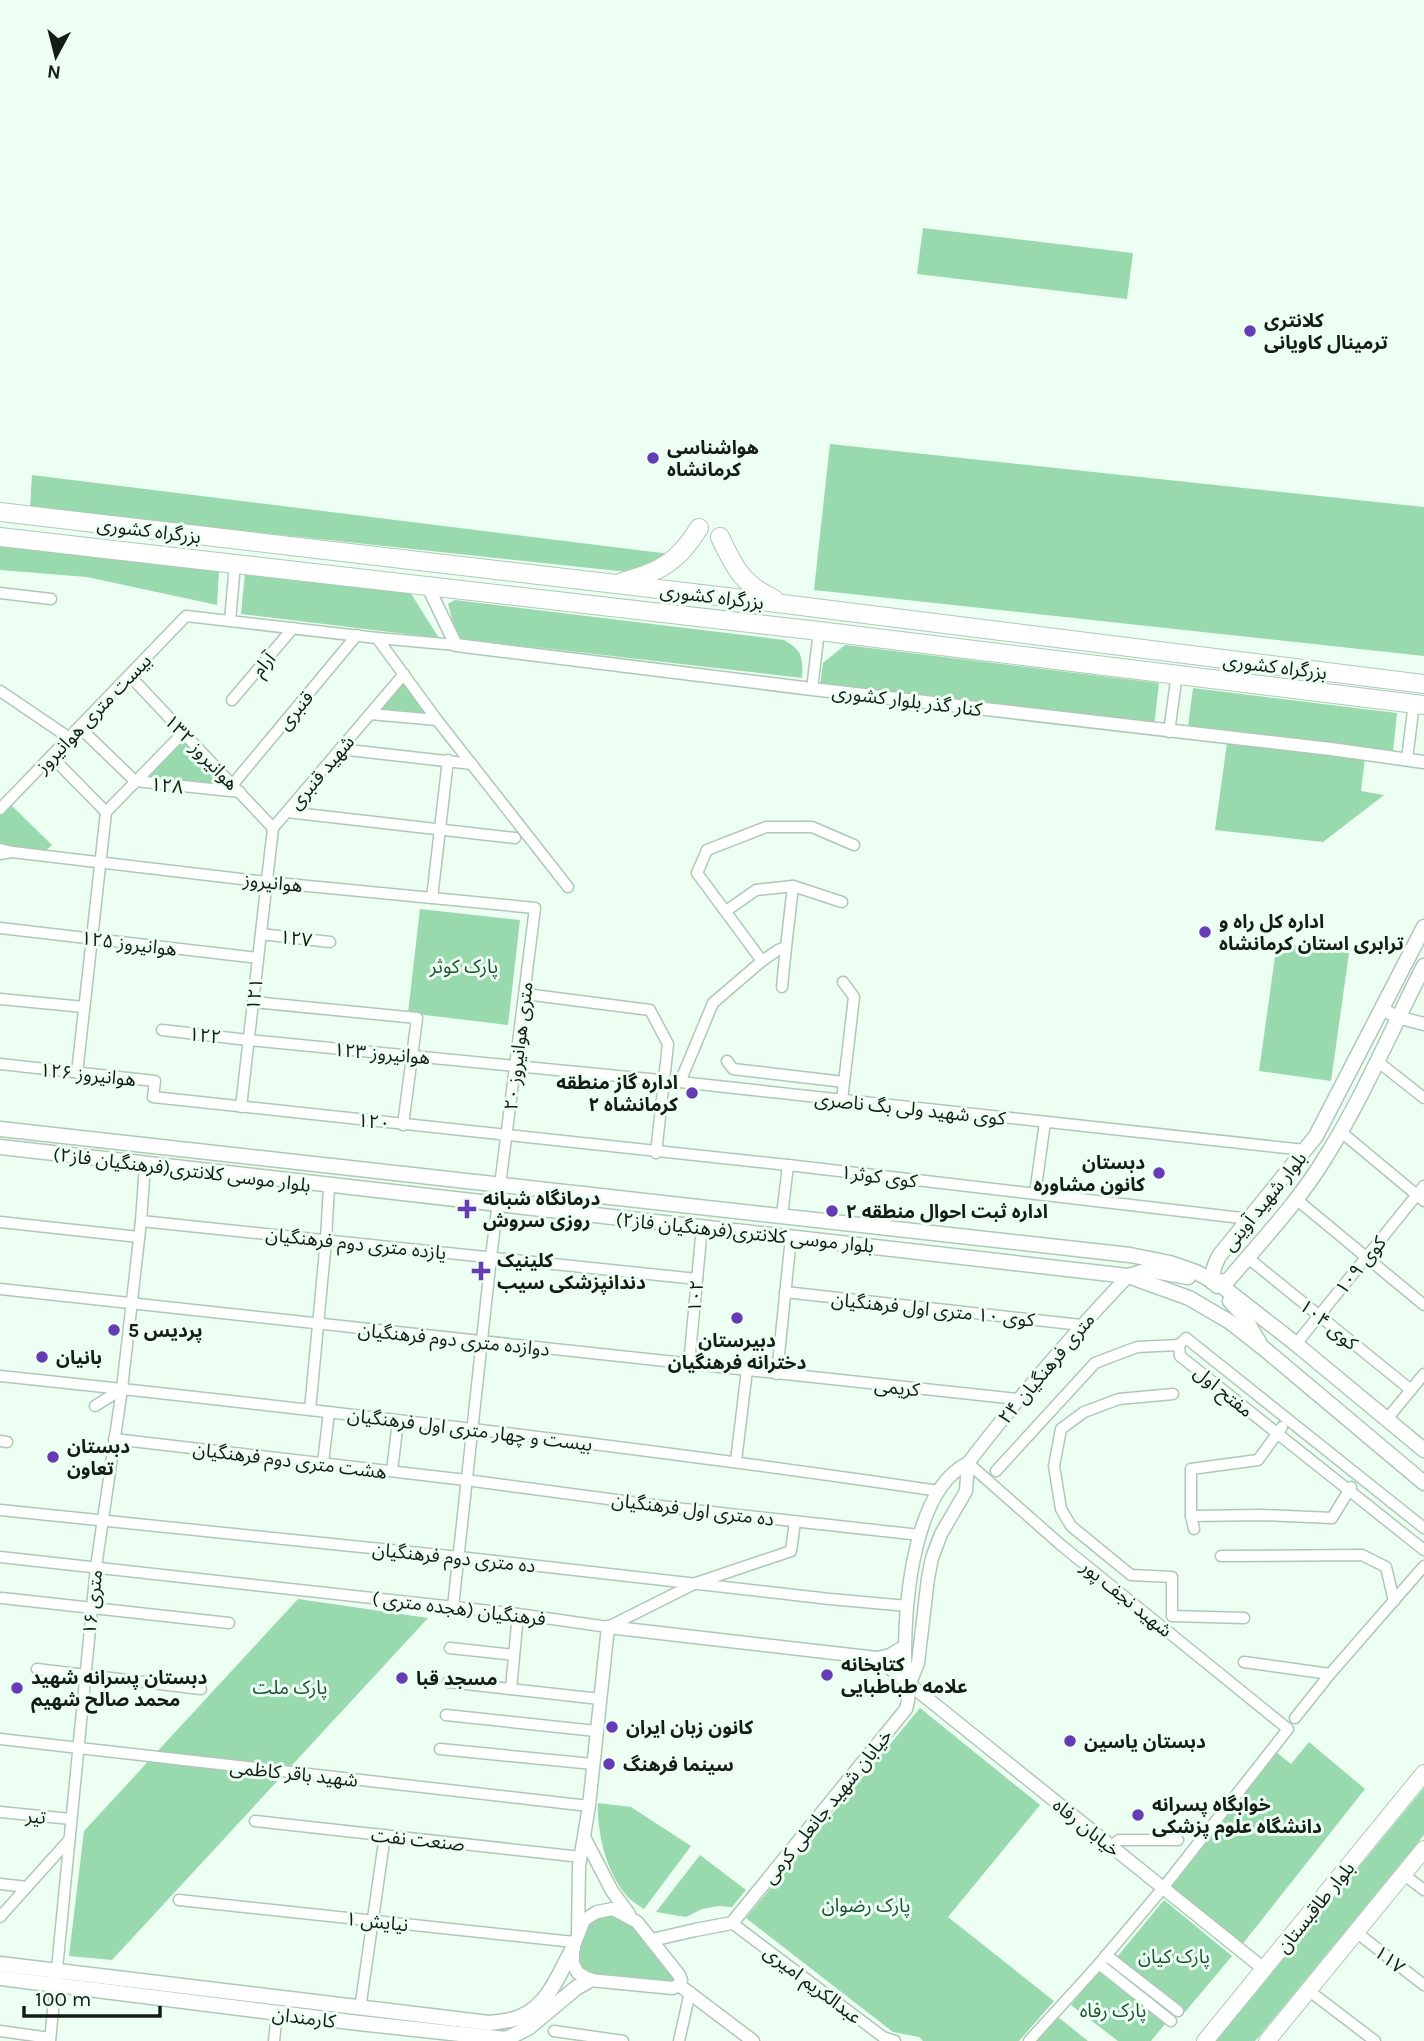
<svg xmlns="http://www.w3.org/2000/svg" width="1424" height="2041" viewBox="0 0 1424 2041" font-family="Karla,'Noto Sans Arabic',sans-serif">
	<rect width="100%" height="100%" fill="#edfef2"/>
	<!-- green -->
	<g fill="#98d9ad">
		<polygon points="923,228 1133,253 1127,299 917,274"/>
		<polygon points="830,444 1424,507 1424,656 814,590"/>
		<polygon points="32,475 670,554 637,573 30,508"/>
		<polygon points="0,544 219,571 217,605 87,577 0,570"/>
		<polygon points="245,573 410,592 439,638 241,614"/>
		<path d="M455,600L784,640C802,651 803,656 802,678L457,638L448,604Z"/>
		<polygon points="845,645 1159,683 1154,727 820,686 823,663"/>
		<polygon points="403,681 429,716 376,711"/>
		<polygon points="1193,688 1397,713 1393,752 1188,726"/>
		<polygon points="184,738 233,788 142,779"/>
		<polygon points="1227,743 1365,758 1361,791 1384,795 1323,842 1215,830"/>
		<polygon points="10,804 52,845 44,852 11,849 0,844 0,814"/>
		<polygon points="420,909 520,920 508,1025 408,1013"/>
		<polygon points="1277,943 1349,953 1331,1081 1259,1071"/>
		<polygon points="298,1599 428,1618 112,1960 69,1956 84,1831"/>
		<polygon points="920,1708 1040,1805 948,1917 1054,2001 1019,2041 923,2041 919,2037 893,2032 746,1918"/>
		<polygon points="1309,1742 1365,1789 1241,1946 1171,1888 1276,1752 1291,1764"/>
		<polygon points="1424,1788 1424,1835 1255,2041 1216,2041"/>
		<path d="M598,1803L631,1807L691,1846L644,1909C638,1905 631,1901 627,1896C606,1872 597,1833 598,1803Z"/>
		<polygon points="700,1855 746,1890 732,1907 719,1906 702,1909 686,1917 656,1912"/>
		<polygon points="1164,1900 1232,1956 1185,2012 1117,1957"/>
		<polygon points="612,1911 631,1919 678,1977 677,1983 592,1979 581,1972 575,1949 587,1922"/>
		<polygon points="1099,1971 1166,2023 1151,2041 1118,2041 1071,2005"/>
		<polygon points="1058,2017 1088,2041 1037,2041"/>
	</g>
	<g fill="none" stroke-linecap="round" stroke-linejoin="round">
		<!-- minor casing -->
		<g stroke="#adc9b5" stroke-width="13">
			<g id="minor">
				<polyline points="0,593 51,599"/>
				<polyline points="230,621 235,564"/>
				<polyline points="377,638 456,645"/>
				<polyline points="130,676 273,828"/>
				<polyline points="812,689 819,631"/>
				<polyline points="0,691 68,737"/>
				<polyline points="232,700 293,628"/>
				<polyline points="370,714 437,720"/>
				<polyline points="79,727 135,781 240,792"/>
				<polyline points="1169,732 1177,674"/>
				<polyline points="340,749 472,764"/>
				<polyline points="51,756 106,812"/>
				<polyline points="1407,759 1414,703"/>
				<polyline points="233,784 357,635"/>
				<polyline points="0,809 186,616 377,638 437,720 568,887"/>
				<polyline points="287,812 515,838"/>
				<polyline points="0,849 12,852 0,854"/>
				<polyline points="12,852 267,882 535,908 491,1257 453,1607"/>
				<polyline points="432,898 448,760"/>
				<polyline points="726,911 756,890 793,886"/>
				<polyline points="0,928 258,958"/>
				<polyline points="261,934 330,942"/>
				<polyline points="762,961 697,873 707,850 766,827 812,827 854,845"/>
				<polyline points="782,987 786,947"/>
				<polyline points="525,994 650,1010 668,1044 656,1153"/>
				<polyline points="0,999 84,1007"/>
				<polyline points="253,1002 417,1018 403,1125"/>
				<polyline points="162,1030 248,1040 680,1082 1305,1150"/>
				<polyline points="727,1061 733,1069 844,1082"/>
				<polyline points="1377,1061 1424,1098"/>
				<polyline points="0,1064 155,1081 153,1097 788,1165 1250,1219"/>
				<polyline points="77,1073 106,812 183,733"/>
				<polyline points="680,1082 713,1003 762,961 778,950 786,947 793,886 842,902"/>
				<polyline points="842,1100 854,997 843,982"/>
				<polyline points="241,1107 273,828 404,674"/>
				<polyline points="1340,1131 1424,1201"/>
				<polyline points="1035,1194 1045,1122"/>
				<polyline points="1296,1199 1424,1305"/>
				<polyline points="782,1216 788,1165"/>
				<polyline points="141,1221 697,1279"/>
				<polyline points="0,1222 139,1237"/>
				<polyline points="1248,1258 1411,1390"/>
				<polyline points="0,1289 1017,1399"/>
				<polyline points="785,1292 1081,1325"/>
				<polyline points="1296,1344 1424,1186"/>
				<polyline points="689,1364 702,1227"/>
				<polyline points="777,1374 791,1237"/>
				<path d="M0,1376C314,1409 627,1445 939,1491"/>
				<polyline points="1173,1394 1119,1399 1084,1412 1061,1429 1054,1466 1061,1509 1071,1526 1131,1575 1172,1577 1172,1616 1244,1618"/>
				<polyline points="95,1406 122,1389"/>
				<polyline points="310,1410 326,1240 329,1186"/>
				<polyline points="1387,1419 1424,1374"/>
				<polyline points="114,1439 466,1480 684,1509 920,1535"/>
				<polyline points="0,1441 7,1442"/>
				<polyline points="736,1461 747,1370"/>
				<polyline points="323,1463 329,1412"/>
				<polyline points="968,1463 1061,1545 1288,1729 1163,1888 1099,1964 1029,2041"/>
				<polyline points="392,1471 398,1421"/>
				<polyline points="996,1471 1095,1363 1137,1347 1179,1345"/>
				<polyline points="0,1510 459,1557 830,1599 908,1606"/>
				<polyline points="1191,1516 1262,1515 1332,1518 1351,1487"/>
				<polyline points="1424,1528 1186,1338 1179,1345 1180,1356 1424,1550"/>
				<polyline points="1194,1529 1191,1516 1191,1469 1258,1460 1282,1427"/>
				<polyline points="1221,1556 1362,1555 1386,1567 1394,1601"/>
				<polyline points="0,1557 518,1614 608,1627 696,1583 791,1551 795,1522"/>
				<polyline points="2,1598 229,1623"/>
				<polyline points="450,1648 514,1655"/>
				<polyline points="1244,1662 1330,1674 1424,1566"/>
				<polyline points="37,1669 201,1689"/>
				<polyline points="448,1682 600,1699"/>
				<polyline points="511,1689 518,1614"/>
				<polyline points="446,1715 596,1731"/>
				<polyline points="1295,1718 1330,1674"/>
				<polyline points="0,1739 589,1806"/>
				<polyline points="440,1749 593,1764"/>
				<polyline points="0,1812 71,1819"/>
				<polyline points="255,1821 581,1857"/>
				<polyline points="1111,1846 1119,1840 1178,1840"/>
				<polyline points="1403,1874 1424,1890"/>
				<polyline points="0,1884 27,1887"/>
				<polyline points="179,1900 574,1942"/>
				<polyline points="0,1917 69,1840"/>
				<polyline points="732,1923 883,2037 895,2041"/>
				<polyline points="1356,1932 1424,1985"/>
				<polyline points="1106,1955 1178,2011"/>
				<polyline points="1099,1964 1171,2021"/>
				<polyline points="1308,1990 1375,2041"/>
				<polyline points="360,2009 385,1835"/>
				<polyline points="0,2031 50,2038"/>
				<polyline points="554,2031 623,2041"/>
				<polyline points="50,2041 96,1567 122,1389 141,1221 145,1165"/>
				<polyline points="274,2041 277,2013"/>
				<polyline points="679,2041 690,1992"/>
			</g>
		</g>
		<!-- tertiary casing -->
		<g stroke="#adc9b5" stroke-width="15">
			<g id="tertiary">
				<polyline points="427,585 456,645 812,689 1331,749 1424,762"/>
				<polyline points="1382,1009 1397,1017 1424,1024"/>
				<polyline points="877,1658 890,1655 905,1646"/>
				<polyline points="910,1683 918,1663 928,1578 932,1558 941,1534 966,1491 968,1463"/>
				<polyline points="585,1839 612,1891 629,1914"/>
				<polygon points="613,1909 637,1922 679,1975 681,1980 679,1985 673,1988 590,1980 578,1973 573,1964 573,1948 584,1920 597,1912"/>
				<polyline points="578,1935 579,1866 589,1806 608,1627 877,1658 1264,1969"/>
				<path d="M652,1940L695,1930L732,1923L906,1709C913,1688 905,1676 905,1656C905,1602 913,1490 968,1463C1018,1398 1071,1336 1128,1276"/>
				<polyline points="679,1985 753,2041"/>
			</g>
		</g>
		<!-- secondary casing -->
		<g stroke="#adc9b5" stroke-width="17">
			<g id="secondary">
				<polyline points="0,1129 1130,1255 1170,1263 1196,1272 1223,1287 1296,1344 1424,1450"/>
				<polyline points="0,1147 1128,1276 1189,1298 1230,1322 1262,1347 1424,1483"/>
				<polyline points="1128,1276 1149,1270 1188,1277"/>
				<path d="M1212,1282L1227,1281L1231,1277C1263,1239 1299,1201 1325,1158C1363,1098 1391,1030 1424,966"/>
				<path d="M1217,1286C1209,1275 1214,1267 1219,1256L1316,1136L1424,927"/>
				<polyline points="1230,1301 1243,1315 1259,1342"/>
				<path d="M0,1964L489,2023C500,2022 512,2021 522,2016C549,2004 560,1972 573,1948"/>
				<polyline points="0,1978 359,2023 506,2039 528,2028 576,1988 590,1980"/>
			</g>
		</g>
		<!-- primary casing -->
		<g stroke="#adc9b5" stroke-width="18">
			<g id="primary">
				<polyline points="1205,2041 1424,1773"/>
				<polyline points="1267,2041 1424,1849"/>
			</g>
		</g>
		<!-- trunk casing -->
		<g stroke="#adc9b5" stroke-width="20">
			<g id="trunk">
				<polyline points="0,512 744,599 1424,684"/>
				<polyline points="0,537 819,631 1424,705"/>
				<path d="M720,537C734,567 742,584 774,599"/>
				<path d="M622,582C660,572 678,562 699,528"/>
			</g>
		</g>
		<!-- minor -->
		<use href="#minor" stroke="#fff" stroke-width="10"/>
		<!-- tertiary -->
		<use href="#tertiary" stroke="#fff" stroke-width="12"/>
		<!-- secondary -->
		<use href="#secondary" stroke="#fff" stroke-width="14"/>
		<!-- primary -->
		<use href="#primary" stroke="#fff" stroke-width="16"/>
		<!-- trunk -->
		<use href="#trunk" stroke="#fff" stroke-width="18"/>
	</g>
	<!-- markers -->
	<g fill="#653cb4" stroke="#edfef2" stroke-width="2.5">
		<circle cx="1250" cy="331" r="7"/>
		<circle cx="653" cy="458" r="7"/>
		<circle cx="1205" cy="932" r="7"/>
		<circle cx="692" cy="1093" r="7"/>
		<circle cx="1159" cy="1173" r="7"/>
		<path d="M463.5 1198.5h7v7h7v7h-7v7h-7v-7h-7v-7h7z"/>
		<circle cx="832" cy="1211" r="7"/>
		<path d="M477.5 1260.5h7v7h7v7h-7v7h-7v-7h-7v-7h7z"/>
		<circle cx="737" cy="1318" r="7"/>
		<circle cx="114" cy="1330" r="7"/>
		<circle cx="42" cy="1357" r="7"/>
		<circle cx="53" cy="1457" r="7"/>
		<circle cx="827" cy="1675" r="7"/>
		<circle cx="402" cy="1678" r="7"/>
		<circle cx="17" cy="1688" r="7"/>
		<circle cx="612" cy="1727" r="7"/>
		<circle cx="1070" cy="1741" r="7"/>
		<circle cx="609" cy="1764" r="7"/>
		<circle cx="1138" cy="1815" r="7"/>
	</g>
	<g text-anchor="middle" stroke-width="6" stroke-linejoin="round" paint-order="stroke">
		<!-- poi labels -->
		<g font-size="19" font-weight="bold" fill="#131d16" stroke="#edfef2" text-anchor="start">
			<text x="1264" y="327">کلانتری<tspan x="1264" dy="22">ترمینال کاویانی</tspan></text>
			<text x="667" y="454">هواشناسی<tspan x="667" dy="22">کرمانشاه</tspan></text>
			<text x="1219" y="928">اداره کل راه و<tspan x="1219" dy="22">ترابری استان کرمانشاه</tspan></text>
			<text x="678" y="1089" text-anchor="end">اداره گاز منطقه<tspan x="678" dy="22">۲ کرمانشاه</tspan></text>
			<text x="1145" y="1169" text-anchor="end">دبستان<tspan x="1145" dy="22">کانون مشاوره</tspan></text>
			<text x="483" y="1205">درمانگاه شبانه<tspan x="483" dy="22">روزی سروش</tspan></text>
			<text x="846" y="1218">اداره ثبت احوال منطقه ۲</text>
			<text x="497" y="1267">کلینیک<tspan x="497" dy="22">دندانپزشکی سیب</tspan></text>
			<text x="128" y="1337">پردیس 5</text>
			<text x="737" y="1347" text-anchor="middle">دبیرستان<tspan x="737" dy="22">دخترانه فرهنگیان</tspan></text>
			<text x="56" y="1364">بانیان</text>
			<text x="67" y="1453">دبستان<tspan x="67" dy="22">تعاون</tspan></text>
			<text x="841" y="1671">کتابخانه<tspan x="841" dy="22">علامه طباطبایی</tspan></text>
			<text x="31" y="1684">دبستان پسرانه شهید<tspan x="31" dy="22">محمد صالح شهیم</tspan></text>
			<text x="416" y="1685">مسجد قبا</text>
			<text x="626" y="1734">کانون زبان ایران</text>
			<text x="1084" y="1748">دبستان یاسین</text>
			<text x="623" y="1771">سینما فرهنگ</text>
			<text x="1152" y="1811">خوابگاه پسرانه<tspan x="1152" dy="22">دانشگاه علوم پزشکی</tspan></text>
		</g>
		<!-- street labels -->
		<g font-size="19" fill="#131d16" stroke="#edfef2">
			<text transform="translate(149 530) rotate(7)" y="7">بزرگراه کشوری</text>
			<text transform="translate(712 596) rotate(7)" y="7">بزرگراه کشوری</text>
			<text transform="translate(263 664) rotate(-50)" y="7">آرام</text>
			<text transform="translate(1275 666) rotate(7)" y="7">بزرگراه کشوری</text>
			<text transform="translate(907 700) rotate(7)" y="7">کنار گذر بلوار کشوری</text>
			<text transform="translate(295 710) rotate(-50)" y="7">قنبری</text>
			<text transform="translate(93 713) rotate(-46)" y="7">بیست متری هوانیروز</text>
			<text transform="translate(202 752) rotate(46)" y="7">هوانیروز ۱۳۲</text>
			<text transform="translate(321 772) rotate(-50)" y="7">شهید قنبری</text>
			<text transform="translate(167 785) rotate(6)" y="7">۱۲۸</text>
			<text transform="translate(273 882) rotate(6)" y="7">هوانیروز</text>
			<text transform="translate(296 938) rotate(7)" y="7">۱۲۷</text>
			<text transform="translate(129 943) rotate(7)" y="7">هوانیروز ۱۲۵</text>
			<text transform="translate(254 994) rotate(-83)" y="7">۱۲۱</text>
			<text transform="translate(205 1035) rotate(7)" y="7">۱۲۲</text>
			<text transform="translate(518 1046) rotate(-83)" y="7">۲۰ متری هوانیروز</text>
			<text transform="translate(382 1053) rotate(5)" y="7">۱۲۳ هوانیروز</text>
			<text transform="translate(88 1074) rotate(6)" y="7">هوانیروز ۱۲۶</text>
			<text transform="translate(910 1108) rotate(6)" y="7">کوی شهید ولی بگ ناصری</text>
			<text transform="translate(374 1121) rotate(6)" y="7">۱۲۰</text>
			<text transform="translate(182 1169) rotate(7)" y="7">بلوار موسی کلانتری(فرهنگیان فاز۲)</text>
			<text transform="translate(879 1176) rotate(7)" y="7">کوی کوثر۱</text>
			<text transform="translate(1264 1201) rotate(-51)" y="7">بلوار شهید آوینی</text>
			<text transform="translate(745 1232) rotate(6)" y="7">بلوار موسی کلانتری(فرهنگیان فاز۲)</text>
			<text transform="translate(356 1243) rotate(6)" y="7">یازده متری دوم فرهنگیان</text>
			<text transform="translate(1360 1265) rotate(-51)" y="7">کوی ۱۰۹</text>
			<text transform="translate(695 1296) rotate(-85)" y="7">۱۰۲</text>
			<text transform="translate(933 1309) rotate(6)" y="7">کوی ۱۰ متری اول فرهنگیان</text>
			<text transform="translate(1329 1324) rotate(39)" y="7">کوی ۱۰۴</text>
			<text transform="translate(454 1339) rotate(6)" y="7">دوازده متری دوم فرهنگیان</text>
			<text transform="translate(1046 1368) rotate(-50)" y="7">۲۴ متری فرهنگیان</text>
			<text transform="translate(897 1387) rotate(6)" y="7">کریمی</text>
			<text transform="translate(1224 1391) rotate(39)" y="7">مفتح اول</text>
			<text transform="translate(470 1429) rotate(7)" y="7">بیست و چهار متری اول فرهنگیان</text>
			<text transform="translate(290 1460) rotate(7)" y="7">هشت متری دوم فرهنگیان</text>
			<text transform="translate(693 1509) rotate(7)" y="7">ده متری اول فرهنگیان</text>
			<text transform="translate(454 1557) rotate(6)" y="7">ده متری دوم فرهنگیان</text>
			<text transform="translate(1127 1598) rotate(39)" y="7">شهید نجف پور</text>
			<text transform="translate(92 1602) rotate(-84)" y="7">۱۶ متری</text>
			<text transform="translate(459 1608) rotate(7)" y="7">فرهنگیان (هجده متری )</text>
			<text transform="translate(294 1773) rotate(6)" y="7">شهید باقر کاظمی</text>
			<text transform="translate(827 1806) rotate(-51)" y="7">خیابان شهید جانعلی کرمی</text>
			<text transform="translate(36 1816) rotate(5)" y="7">تیر</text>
			<text transform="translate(1087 1827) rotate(39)" y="7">خیابان رفاه</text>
			<text transform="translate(418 1839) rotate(6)" y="7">صنعت نفت</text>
			<text transform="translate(1315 1907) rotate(-51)" y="7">بلوار طاقبستان</text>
			<text transform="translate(377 1921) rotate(6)" y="7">نیایش ۱</text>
			<text transform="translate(1390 1959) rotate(38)" y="7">۱۱۷</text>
			<text transform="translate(813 1984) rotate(37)" y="7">عبدالکریم امیری</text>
			<text transform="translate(304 2017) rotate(7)" y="7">کارمندان</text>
		</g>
		<!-- park labels -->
		<g font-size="19" fill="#1b5031" stroke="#edfef2">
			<text x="464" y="973">پارک کوثر</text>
			<text x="290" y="1694">پارک ملت</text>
			<text x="866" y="1912">پارک رضوان</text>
			<text x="1174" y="1963">پارک کیان</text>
			<text x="1113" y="2017">پارک رفاه</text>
		</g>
	</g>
	<!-- north arrow -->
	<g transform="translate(56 56) rotate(187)" stroke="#edfef2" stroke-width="5" paint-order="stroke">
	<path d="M0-5L12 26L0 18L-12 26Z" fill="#131d16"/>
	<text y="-10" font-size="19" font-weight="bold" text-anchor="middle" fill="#131d16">N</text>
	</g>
	<!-- scale -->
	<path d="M24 2006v10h136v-10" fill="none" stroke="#131d16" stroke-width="3.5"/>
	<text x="35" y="2006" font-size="21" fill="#131d16" stroke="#edfef2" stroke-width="5" paint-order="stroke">100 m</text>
</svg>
